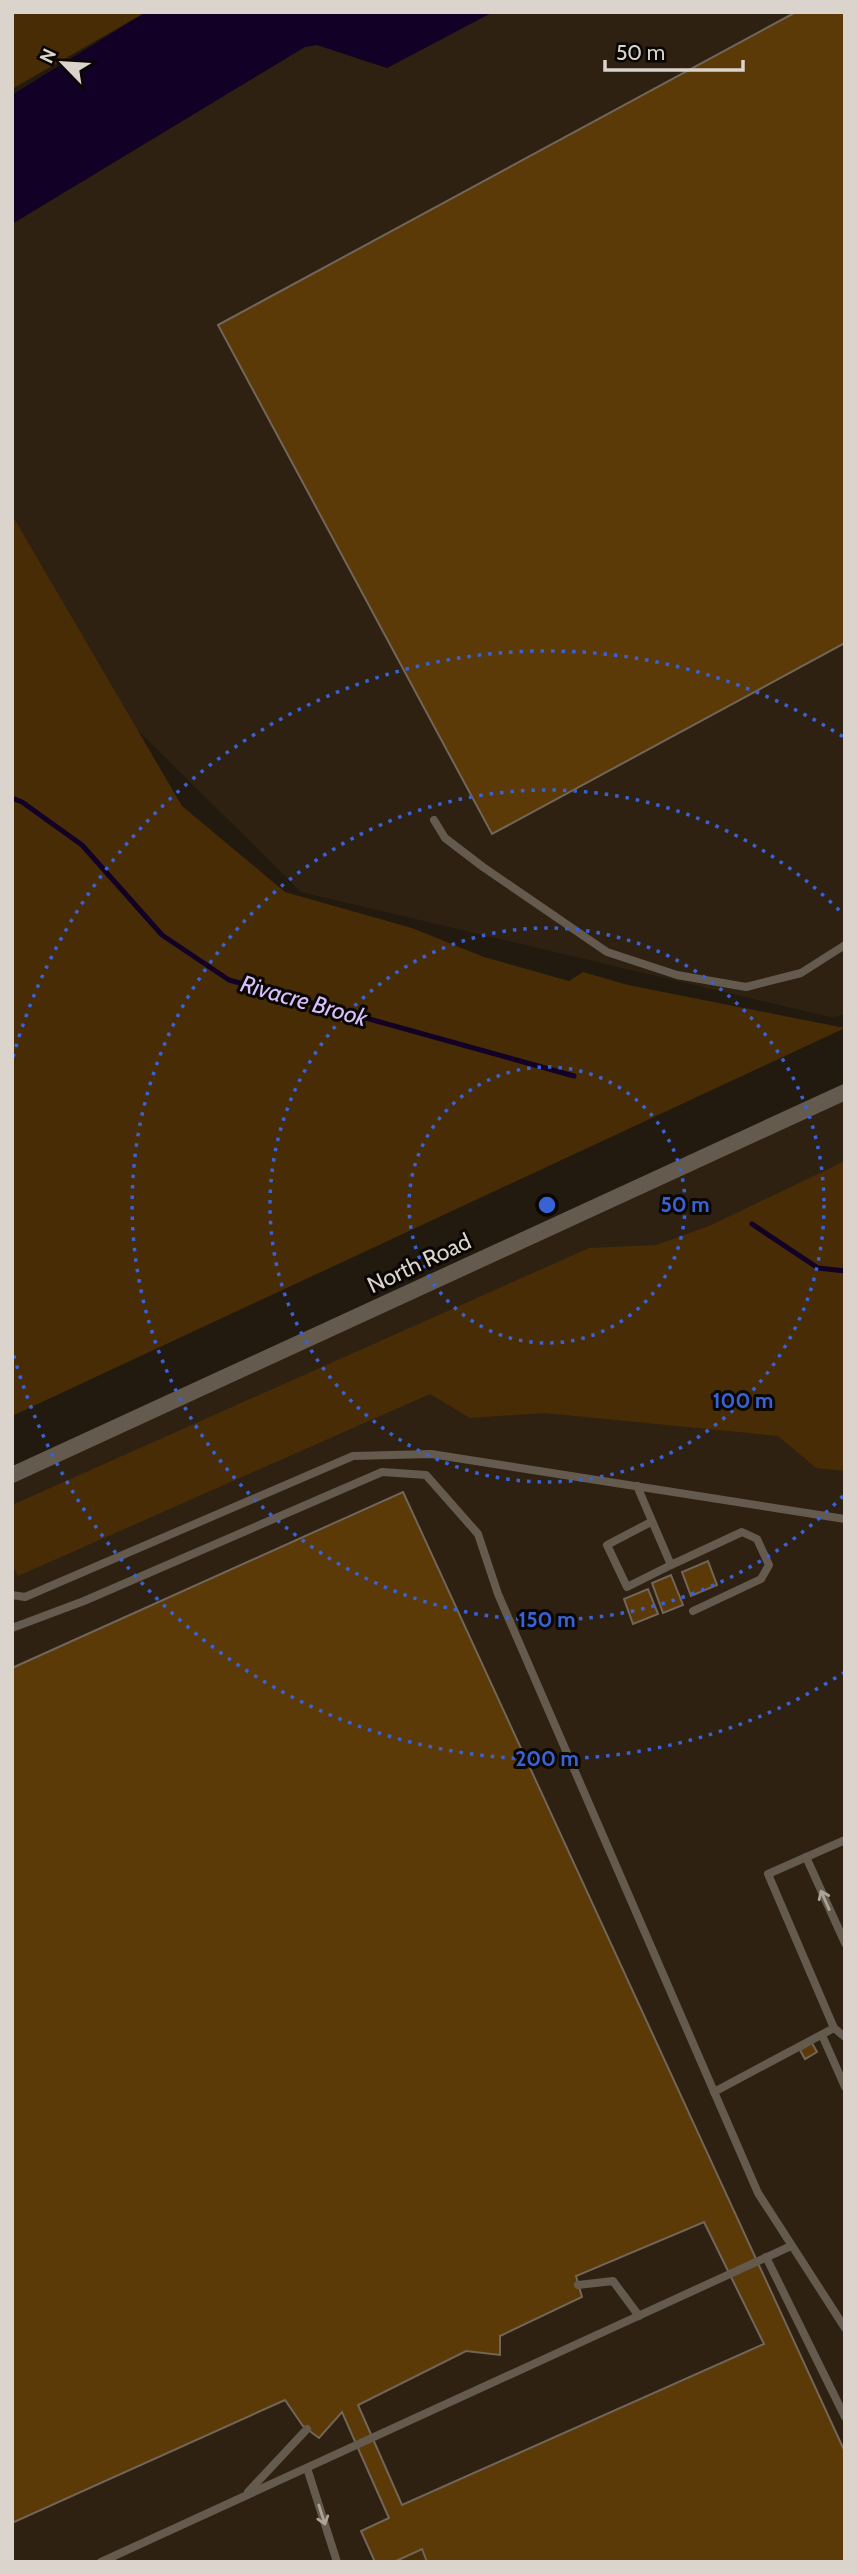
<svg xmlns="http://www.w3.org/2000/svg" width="857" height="2574" viewBox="0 0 857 2574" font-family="Cabin,sans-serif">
	<rect width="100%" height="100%" fill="#22190f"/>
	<!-- built -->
	<g fill="#2e2111">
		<polygon points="493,12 845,12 845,1013 834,1018 301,892 88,681 12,669 12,224 305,47 317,45 387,68"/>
		<polygon points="845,1098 845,2562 12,2562 12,1475"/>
	</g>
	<!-- green -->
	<g fill="#472c05">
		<polygon points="12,12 146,12 12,89"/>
		<polygon points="12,515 182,806 285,892 412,928 484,957 569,981 583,972 628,985 845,1028 12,1416"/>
		<polygon points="845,1161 845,1471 816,1468 778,1436 544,1413 470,1418 430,1394 18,1576 12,1565 12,1505 589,1248 656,1245 709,1226"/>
		<polygon points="422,2549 427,2562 394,2562"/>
	</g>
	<!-- water -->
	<polygon fill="#130026" points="146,12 493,12 387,68 317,45 305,47 12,224 12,95"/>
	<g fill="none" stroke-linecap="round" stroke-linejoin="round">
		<!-- stream -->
		<g stroke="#130026" stroke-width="5">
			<polyline points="12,798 22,802 82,845 162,935 229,980 574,1076"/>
			<polyline points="752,1224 818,1268 845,1271"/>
		</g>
	</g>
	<!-- building -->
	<g fill="#5c3a07" stroke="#71665a" stroke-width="2" fill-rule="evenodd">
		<polygon points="796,12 845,12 845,643 492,834 218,325"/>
		<path d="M403,1492L845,2452V2562H427L422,2549L394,2562H375L361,2531L389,2518L342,2412L319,2438L303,2426L285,2400L12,2523V1668ZM704,2222L764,2344L402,2505L358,2405L466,2351L500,2355V2336L582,2297L576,2276Z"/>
		<polygon points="708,1561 717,1585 691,1596 682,1572"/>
		<polygon points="671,1575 683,1605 663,1613 652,1583"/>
		<polygon points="648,1589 658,1614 633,1624 624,1599"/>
		<polygon points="812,2043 817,2052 805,2059 800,2050"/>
	</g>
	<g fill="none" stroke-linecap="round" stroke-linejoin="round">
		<!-- service -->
		<g stroke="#645a4e" stroke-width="8">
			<polyline points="434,820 445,838 483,867 607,952 677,975 746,987 801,973 845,945"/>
			<polyline points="637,1486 671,1565 742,1532 757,1539 769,1565 761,1579 693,1611"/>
			<polyline points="651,1522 607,1545 627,1587 671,1565"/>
			<polyline points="12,1595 25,1597 353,1456 431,1454 845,1519"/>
			<polyline points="12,1628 84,1601 382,1472 426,1475 478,1534 498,1594 758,2193 845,2328"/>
			<polyline points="845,1840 768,1874 834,2028 845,2037"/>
			<polyline points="806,1857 845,1943"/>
			<polyline points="822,2035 845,2087"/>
			<polyline points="714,2092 834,2028"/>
			<polyline points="766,2257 845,2417"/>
			<polyline points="578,2285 613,2281 639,2316"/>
			<polyline points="307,2468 337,2562"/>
			<polyline points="248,2492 307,2429"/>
			<polyline points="101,2562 791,2246"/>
		</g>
		<!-- minor -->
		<polyline stroke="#645a4e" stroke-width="16" points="12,1475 845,1092"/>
	</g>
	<!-- one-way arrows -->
	<defs><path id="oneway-shaft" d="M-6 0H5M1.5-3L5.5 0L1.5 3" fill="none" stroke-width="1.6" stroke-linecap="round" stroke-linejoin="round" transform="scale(1.75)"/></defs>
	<g stroke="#aba39a">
		<use href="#oneway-shaft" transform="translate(825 1900) rotate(-114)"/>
		<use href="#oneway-shaft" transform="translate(322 2515) rotate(72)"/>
	</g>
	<!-- distance rings -->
	<g fill="none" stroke="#3962d6" stroke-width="3.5" stroke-dasharray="3.5 7">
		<circle cx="547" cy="1205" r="138"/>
		<circle cx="547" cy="1205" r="277"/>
		<path d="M843 1496A415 415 0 1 1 843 914"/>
		<path d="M845 1672A554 554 0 0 1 13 1353M13 1057A554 554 0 0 1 845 738"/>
	</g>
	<g text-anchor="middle" stroke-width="6" stroke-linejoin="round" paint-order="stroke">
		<!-- street labels -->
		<g font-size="23" fill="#dad4cd" stroke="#090603">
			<text transform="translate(419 1263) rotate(-25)" y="8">North Road</text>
		</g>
		<!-- water labels -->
		<g font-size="24" font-style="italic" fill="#d7c0fd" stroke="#090603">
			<text transform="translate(304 1001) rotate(16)" y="8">Rivacre Brook</text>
		</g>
	</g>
	<circle cx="547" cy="1205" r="10" fill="#3962d6" stroke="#090603" stroke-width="3.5"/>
	<g font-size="21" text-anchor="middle" font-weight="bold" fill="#3962d6" stroke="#090603" stroke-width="6" stroke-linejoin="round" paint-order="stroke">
		<text x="685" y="1212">50 m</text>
		<text x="743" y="1408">100 m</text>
		<text x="547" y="1627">150 m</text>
		<text x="547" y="1766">200 m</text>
	</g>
	<!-- border -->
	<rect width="857" height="2574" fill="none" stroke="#dad4cd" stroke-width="28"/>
	<!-- north arrow -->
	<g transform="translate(63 63) rotate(295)" stroke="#090603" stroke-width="5" paint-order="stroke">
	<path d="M0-5L12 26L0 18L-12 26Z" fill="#dad4cd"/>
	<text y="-10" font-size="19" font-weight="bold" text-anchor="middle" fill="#dad4cd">N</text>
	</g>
	<!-- scale -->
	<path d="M605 60v10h138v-10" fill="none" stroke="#dad4cd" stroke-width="3.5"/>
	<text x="616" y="60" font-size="21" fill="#dad4cd" stroke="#090603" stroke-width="5" paint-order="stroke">50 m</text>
</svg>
